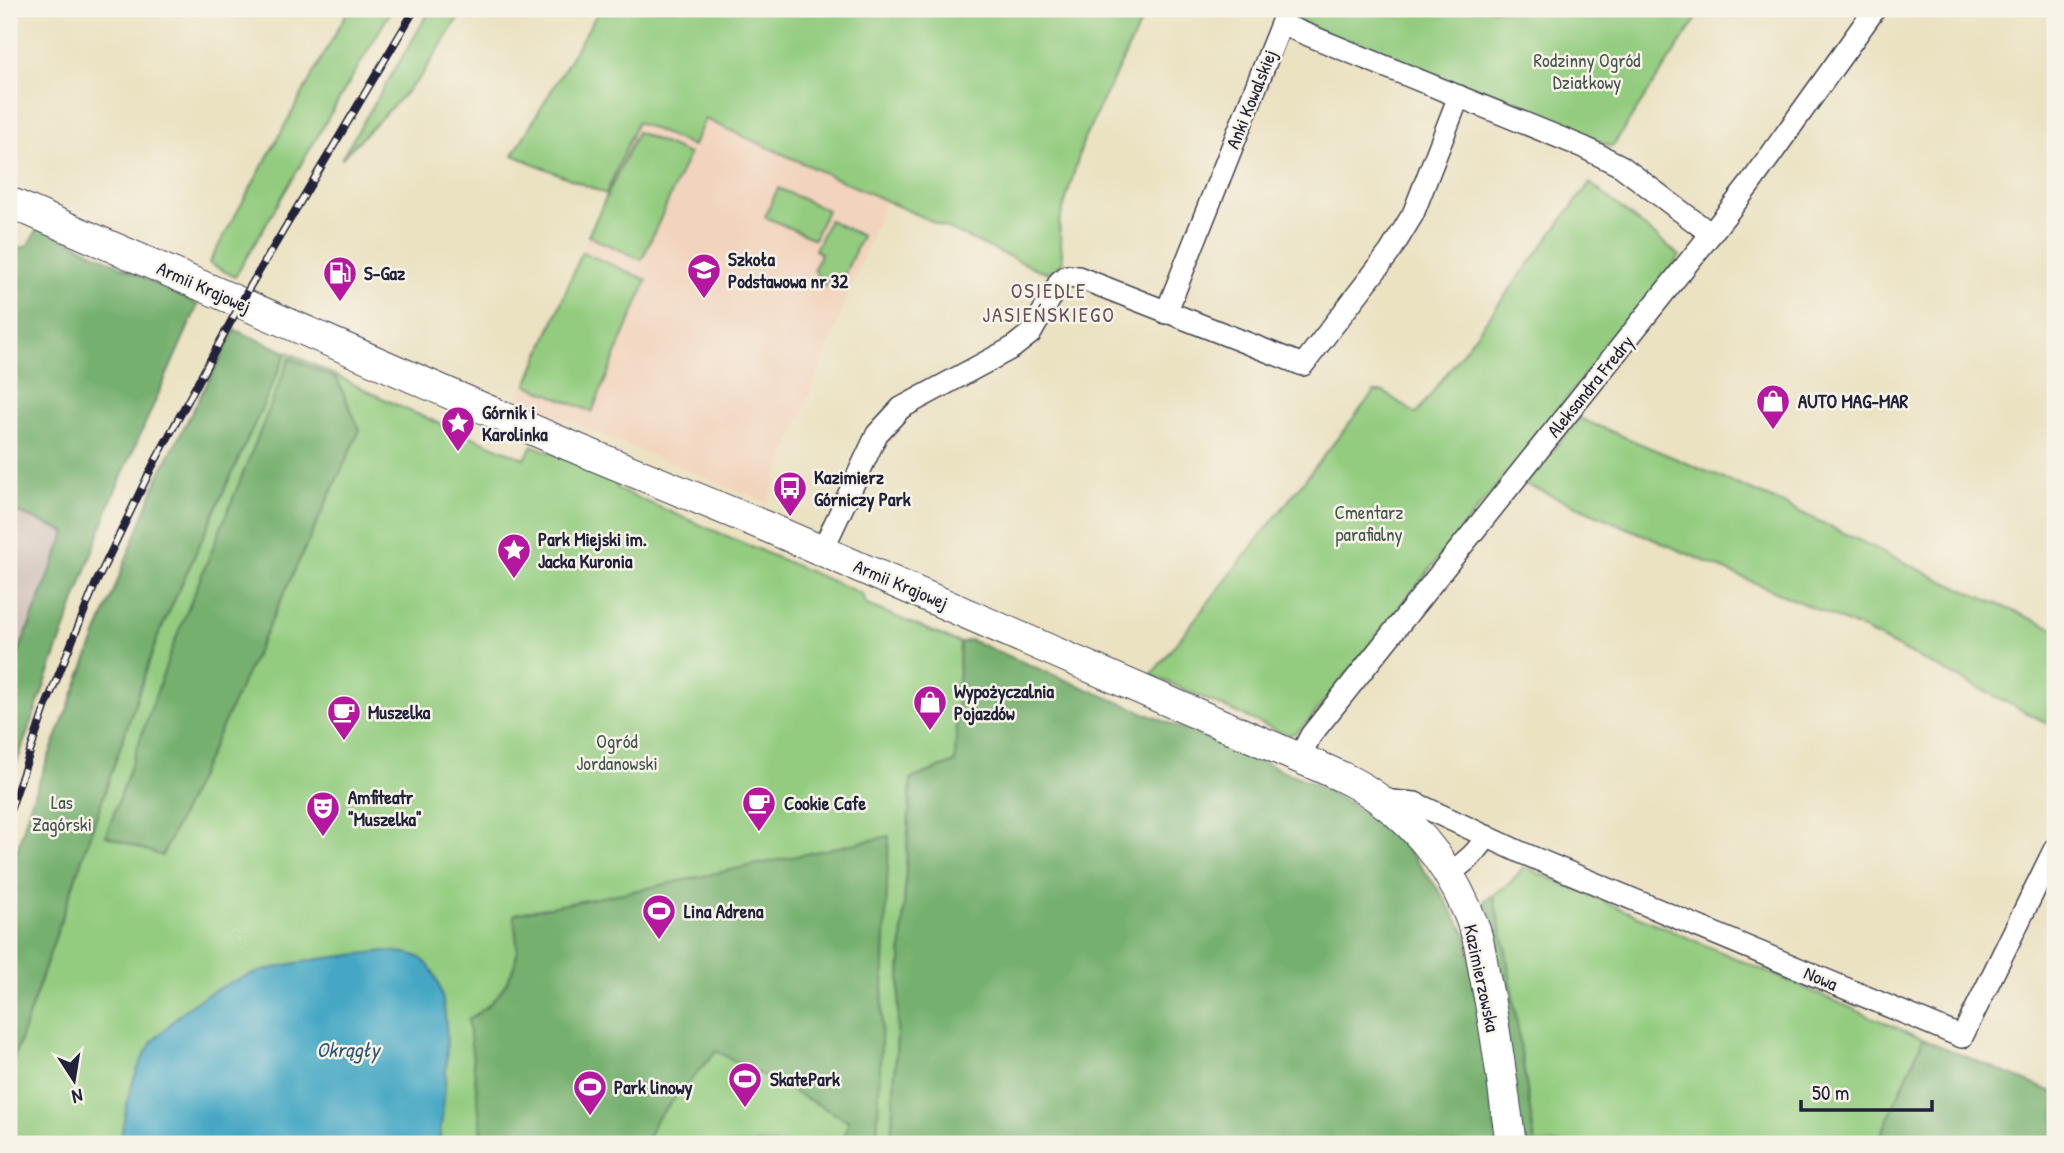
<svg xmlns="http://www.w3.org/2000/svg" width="2064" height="1153" viewBox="0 0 2064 1153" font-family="'Patrick Hand',sans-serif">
	<rect width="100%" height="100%" fill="#f7f3e8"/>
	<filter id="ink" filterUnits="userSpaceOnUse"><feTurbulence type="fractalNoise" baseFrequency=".0143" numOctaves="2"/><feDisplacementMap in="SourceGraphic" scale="14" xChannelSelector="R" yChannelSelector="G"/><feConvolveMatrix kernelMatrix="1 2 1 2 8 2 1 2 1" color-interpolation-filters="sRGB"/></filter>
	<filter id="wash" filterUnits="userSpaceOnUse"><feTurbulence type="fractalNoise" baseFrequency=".00686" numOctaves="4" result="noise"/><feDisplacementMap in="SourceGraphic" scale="28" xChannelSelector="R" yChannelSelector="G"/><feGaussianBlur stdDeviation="1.57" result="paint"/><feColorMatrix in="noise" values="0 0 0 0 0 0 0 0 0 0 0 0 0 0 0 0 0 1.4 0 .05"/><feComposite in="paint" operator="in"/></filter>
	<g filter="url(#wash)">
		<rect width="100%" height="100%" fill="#ebe2c2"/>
		<!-- built -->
		<polygon fill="#f2d4be" points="704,119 885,201 767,503 518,400 637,122 692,146"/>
		<!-- industrial -->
		<polygon fill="#cfc0ba" points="9,509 66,531 9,677"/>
		<!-- green -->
		<g fill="#93cc7f" stroke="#5a775d" stroke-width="2">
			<polygon points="349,9 392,9 235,277 209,263"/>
			<polygon points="431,9 464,9 420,78 341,159"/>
			<polygon points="600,9 1177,9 1142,20 1084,139 1059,223 1063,263 1049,273 1037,269 705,119 693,146 637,122 606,194 513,155"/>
			<polygon points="1268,9 1703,9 1612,147 1460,88"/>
			<polygon points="637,132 689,154 642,260 588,236"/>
			<polygon points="1590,183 1680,256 1307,723 1295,733 1287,735 1151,675 1374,392 1384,392 1416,414"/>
			<polygon points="778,188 827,210 814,239 765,217"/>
			<polygon points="829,220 862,236 842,280 830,275 824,287 814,269 821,253 815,250"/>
			<polygon points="582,252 647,280 592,412 527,385"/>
			<polygon points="287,352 405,409 525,459 532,445 611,478 619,490 862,594 865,604 960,643 955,762 911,779 891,1144 9,1144 9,1073 158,636"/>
			<polygon points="1579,418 1777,501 1939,579 2055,629 2055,727 1862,629 1525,484"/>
			<polygon points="1524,867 1923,1039 1877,1144 1535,1144 1506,951 1493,895 1509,884"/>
		</g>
		<!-- forest -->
		<g fill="#76b06e" stroke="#4c6954" stroke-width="2">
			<polygon points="40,226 198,305 112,498 9,784 9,677 66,532 9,509 9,251 27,246"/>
			<polygon points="235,330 287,352 158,636 9,1073 9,878 31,802 160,473"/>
			<polygon points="290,358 337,379 360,430 162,856 106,836 174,643"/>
			<polygon points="970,640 1322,787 1385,825 1415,859 1441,893 1467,936 1498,1144 891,1144 911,779 955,762 960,643"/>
			<path d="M889,836L877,1144H842L849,1121L716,1051L655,1121L646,1144H483L468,1019C492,1007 513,981 517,953C518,941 514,926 514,914L643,889Z"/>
			<polygon points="1493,895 1506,951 1535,1144 1521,1144 1491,934 1483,907 1485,900"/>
			<polygon points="1923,1039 2055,1093 2055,1144 1877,1144"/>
		</g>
		<!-- water -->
		<path fill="#44a7c4" stroke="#336480" stroke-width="2" d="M386,951C397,952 414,952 423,960C460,991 444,1100 439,1144H120C125,1110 130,1077 149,1047C153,1039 161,1033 167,1027C222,966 309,960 386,951Z"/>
	</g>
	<g filter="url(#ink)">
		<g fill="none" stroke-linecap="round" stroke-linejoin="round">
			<!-- street casing -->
			<g stroke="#403f4f" stroke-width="24">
				<g id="street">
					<polyline points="1166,313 1281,24 1583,147 1621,166 1711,234"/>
					<polyline points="822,551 877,434 901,408 1012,348 1031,333 1060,281 1067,276 1078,277 1303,365 1390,252 1413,214 1459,96"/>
					<polyline points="1299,758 1311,735 1711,234 1750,184 1875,9"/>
					<polyline points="1381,800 1415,803 1520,852 1962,1037 2055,848"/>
					<path d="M1449,874C1462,864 1480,851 1486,836"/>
				</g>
			</g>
			<!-- secondary casing -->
			<g stroke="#403f4f" stroke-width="32">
				<path id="secondary" d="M9,202L561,442L767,527L1299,758C1327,770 1355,781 1379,799C1425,832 1456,877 1475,930C1481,946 1482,965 1486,982C1497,1035 1503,1090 1511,1144"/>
			</g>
			<!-- street -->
			<use href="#street" stroke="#fff" stroke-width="21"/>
			<!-- secondary -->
			<use href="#secondary" stroke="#fff" stroke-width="30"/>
			<!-- rail casing -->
			<g stroke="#22223b" stroke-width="8">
				<polyline id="rail" points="9,814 45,708 95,585 152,467 248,290 415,9"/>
			</g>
			<!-- rail -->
			<use href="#rail" stroke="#f7f3e8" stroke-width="5" stroke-dasharray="16" stroke-linecap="butt"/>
		</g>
	</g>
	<!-- icons -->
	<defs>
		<g id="school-pin" transform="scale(1.75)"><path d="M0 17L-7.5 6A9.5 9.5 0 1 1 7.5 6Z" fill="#b5179e" stroke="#f7f3e8"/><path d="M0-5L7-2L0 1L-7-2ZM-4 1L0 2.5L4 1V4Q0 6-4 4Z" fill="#fff"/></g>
		<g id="fuel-pin" transform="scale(1.75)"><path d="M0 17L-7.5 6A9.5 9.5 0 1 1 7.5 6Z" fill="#b5179e" stroke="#f7f3e8"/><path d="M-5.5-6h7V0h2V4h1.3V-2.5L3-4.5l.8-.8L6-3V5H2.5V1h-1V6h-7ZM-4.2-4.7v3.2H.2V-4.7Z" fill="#fff"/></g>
		<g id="shop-pin" transform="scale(1.75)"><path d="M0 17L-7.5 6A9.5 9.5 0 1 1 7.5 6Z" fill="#b5179e" stroke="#f7f3e8"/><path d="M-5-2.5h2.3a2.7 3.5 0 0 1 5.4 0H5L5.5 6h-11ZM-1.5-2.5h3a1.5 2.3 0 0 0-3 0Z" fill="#fff"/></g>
		<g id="sight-pin" transform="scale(1.75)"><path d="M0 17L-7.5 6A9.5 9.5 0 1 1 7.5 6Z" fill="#b5179e" stroke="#f7f3e8"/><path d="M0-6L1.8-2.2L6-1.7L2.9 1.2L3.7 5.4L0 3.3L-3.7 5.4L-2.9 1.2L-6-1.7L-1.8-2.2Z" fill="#fff"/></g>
		<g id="bus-pin" transform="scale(1.75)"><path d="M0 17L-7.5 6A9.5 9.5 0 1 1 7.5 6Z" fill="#b5179e" stroke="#f7f3e8"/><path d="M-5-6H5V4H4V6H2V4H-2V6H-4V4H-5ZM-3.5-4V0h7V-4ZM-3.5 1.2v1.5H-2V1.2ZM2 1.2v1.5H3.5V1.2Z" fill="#fff"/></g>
		<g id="cafe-pin" transform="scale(1.75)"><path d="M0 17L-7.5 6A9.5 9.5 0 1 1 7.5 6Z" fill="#b5179e" stroke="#f7f3e8"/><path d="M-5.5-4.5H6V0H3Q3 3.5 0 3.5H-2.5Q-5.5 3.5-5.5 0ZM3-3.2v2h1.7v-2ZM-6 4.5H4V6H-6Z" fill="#fff"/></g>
		<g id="theatre-pin" transform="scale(1.75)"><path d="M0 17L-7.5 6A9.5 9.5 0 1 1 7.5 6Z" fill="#b5179e" stroke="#f7f3e8"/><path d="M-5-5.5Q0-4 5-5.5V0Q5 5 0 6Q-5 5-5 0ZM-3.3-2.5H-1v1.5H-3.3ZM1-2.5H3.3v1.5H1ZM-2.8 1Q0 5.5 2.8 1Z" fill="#fff"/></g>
		<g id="stadium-pin" transform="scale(1.75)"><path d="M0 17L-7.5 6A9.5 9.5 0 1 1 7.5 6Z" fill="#b5179e" stroke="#f7f3e8"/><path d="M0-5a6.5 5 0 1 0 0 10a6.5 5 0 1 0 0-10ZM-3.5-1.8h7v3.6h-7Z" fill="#fff"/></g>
	</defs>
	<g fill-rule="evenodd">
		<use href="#school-pin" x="704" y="270"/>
		<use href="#fuel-pin" x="340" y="273"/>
		<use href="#shop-pin" x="1773" y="401"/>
		<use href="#sight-pin" x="458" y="423"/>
		<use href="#bus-pin" x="790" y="488"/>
		<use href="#sight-pin" x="514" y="550"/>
		<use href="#shop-pin" x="930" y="702"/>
		<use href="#cafe-pin" x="344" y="712"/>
		<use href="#cafe-pin" x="759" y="803"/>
		<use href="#theatre-pin" x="323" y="808"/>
		<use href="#stadium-pin" x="659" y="911"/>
		<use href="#stadium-pin" x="745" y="1079"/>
		<use href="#stadium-pin" x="590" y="1087"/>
	</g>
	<g text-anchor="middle" stroke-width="5" stroke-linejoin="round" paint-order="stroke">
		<!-- park labels -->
		<g font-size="19" fill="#44554f" stroke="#f7f3e8">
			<text x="1587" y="67">Rodzinny Ogród<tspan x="1587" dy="22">Działkowy</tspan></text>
			<text x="1369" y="519">Cmentarz<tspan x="1369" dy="22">parafialny</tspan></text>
			<text x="617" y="748">Ogród<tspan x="617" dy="22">Jordanowski</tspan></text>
			<text x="62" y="809">Las<tspan x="62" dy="22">Zagórski</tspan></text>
		</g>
		<!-- street labels -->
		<g font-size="19" fill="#22223b" stroke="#f7f3e8">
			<text transform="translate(1251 99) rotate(-68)" y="7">Anki Kowalskiej</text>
			<text transform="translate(204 287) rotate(24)" y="7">Armii Krajowej</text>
			<text transform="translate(1590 386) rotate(-51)" y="7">Aleksandra Fredry</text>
			<text transform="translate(901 584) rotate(23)" y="7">Armii Krajowej</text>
			<text transform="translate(1482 978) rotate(78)" y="7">Kazimierzowska</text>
			<text transform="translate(1821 978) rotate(23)" y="7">Nowa</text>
		</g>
		<!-- poi labels -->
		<g font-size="19" font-weight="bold" fill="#22223b" stroke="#f7f3e8" text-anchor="start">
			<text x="728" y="266">Szkoła<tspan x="728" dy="22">Podstawowa nr 32</tspan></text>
			<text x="364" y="280">S-Gaz</text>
			<text x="1798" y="408">AUTO MAG-MAR</text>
			<text x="482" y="419">Górnik i<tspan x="482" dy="22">Karolinka</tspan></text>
			<text x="814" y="484">Kazimierz<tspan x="814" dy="22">Górniczy Park</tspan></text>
			<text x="538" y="546">Park Miejski im.<tspan x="538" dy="22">Jacka Kuronia</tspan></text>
			<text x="954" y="698">Wypożyczalnia<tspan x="954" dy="22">Pojazdów</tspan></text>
			<text x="368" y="719">Muszelka</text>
			<text x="348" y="804">Amfiteatr<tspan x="348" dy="22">"Muszelka"</tspan></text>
			<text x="784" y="810">Cookie Cafe</text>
			<text x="684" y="918">Lina Adrena</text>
			<text x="770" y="1086">SkatePark</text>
			<text x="614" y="1094">Park linowy</text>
		</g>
		<!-- neighbourhood labels -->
		<g font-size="21" letter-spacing="2" fill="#69545d" stroke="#f7f3e8">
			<text x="1049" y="298">OSIEDLE<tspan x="1049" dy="24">JASIEŃSKIEGO</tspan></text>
		</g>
		<!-- water labels -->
		<g font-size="21" font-style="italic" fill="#305772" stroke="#f7f3e8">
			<text x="348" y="1057">Okrągły</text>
		</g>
	</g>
	<!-- margin -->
	<rect width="2064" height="1153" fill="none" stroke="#f7f3e8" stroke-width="35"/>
	<!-- north arrow -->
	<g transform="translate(74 1080) rotate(168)" stroke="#f7f3e8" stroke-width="5" paint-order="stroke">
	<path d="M0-5L12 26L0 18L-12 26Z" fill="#22223b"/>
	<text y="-10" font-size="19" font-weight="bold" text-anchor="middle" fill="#22223b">N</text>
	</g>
	<!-- scale -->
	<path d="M1801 1100v10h131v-10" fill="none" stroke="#22223b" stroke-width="3.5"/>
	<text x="1812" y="1100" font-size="21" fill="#22223b" stroke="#f7f3e8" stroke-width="5" paint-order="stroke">50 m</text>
</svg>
